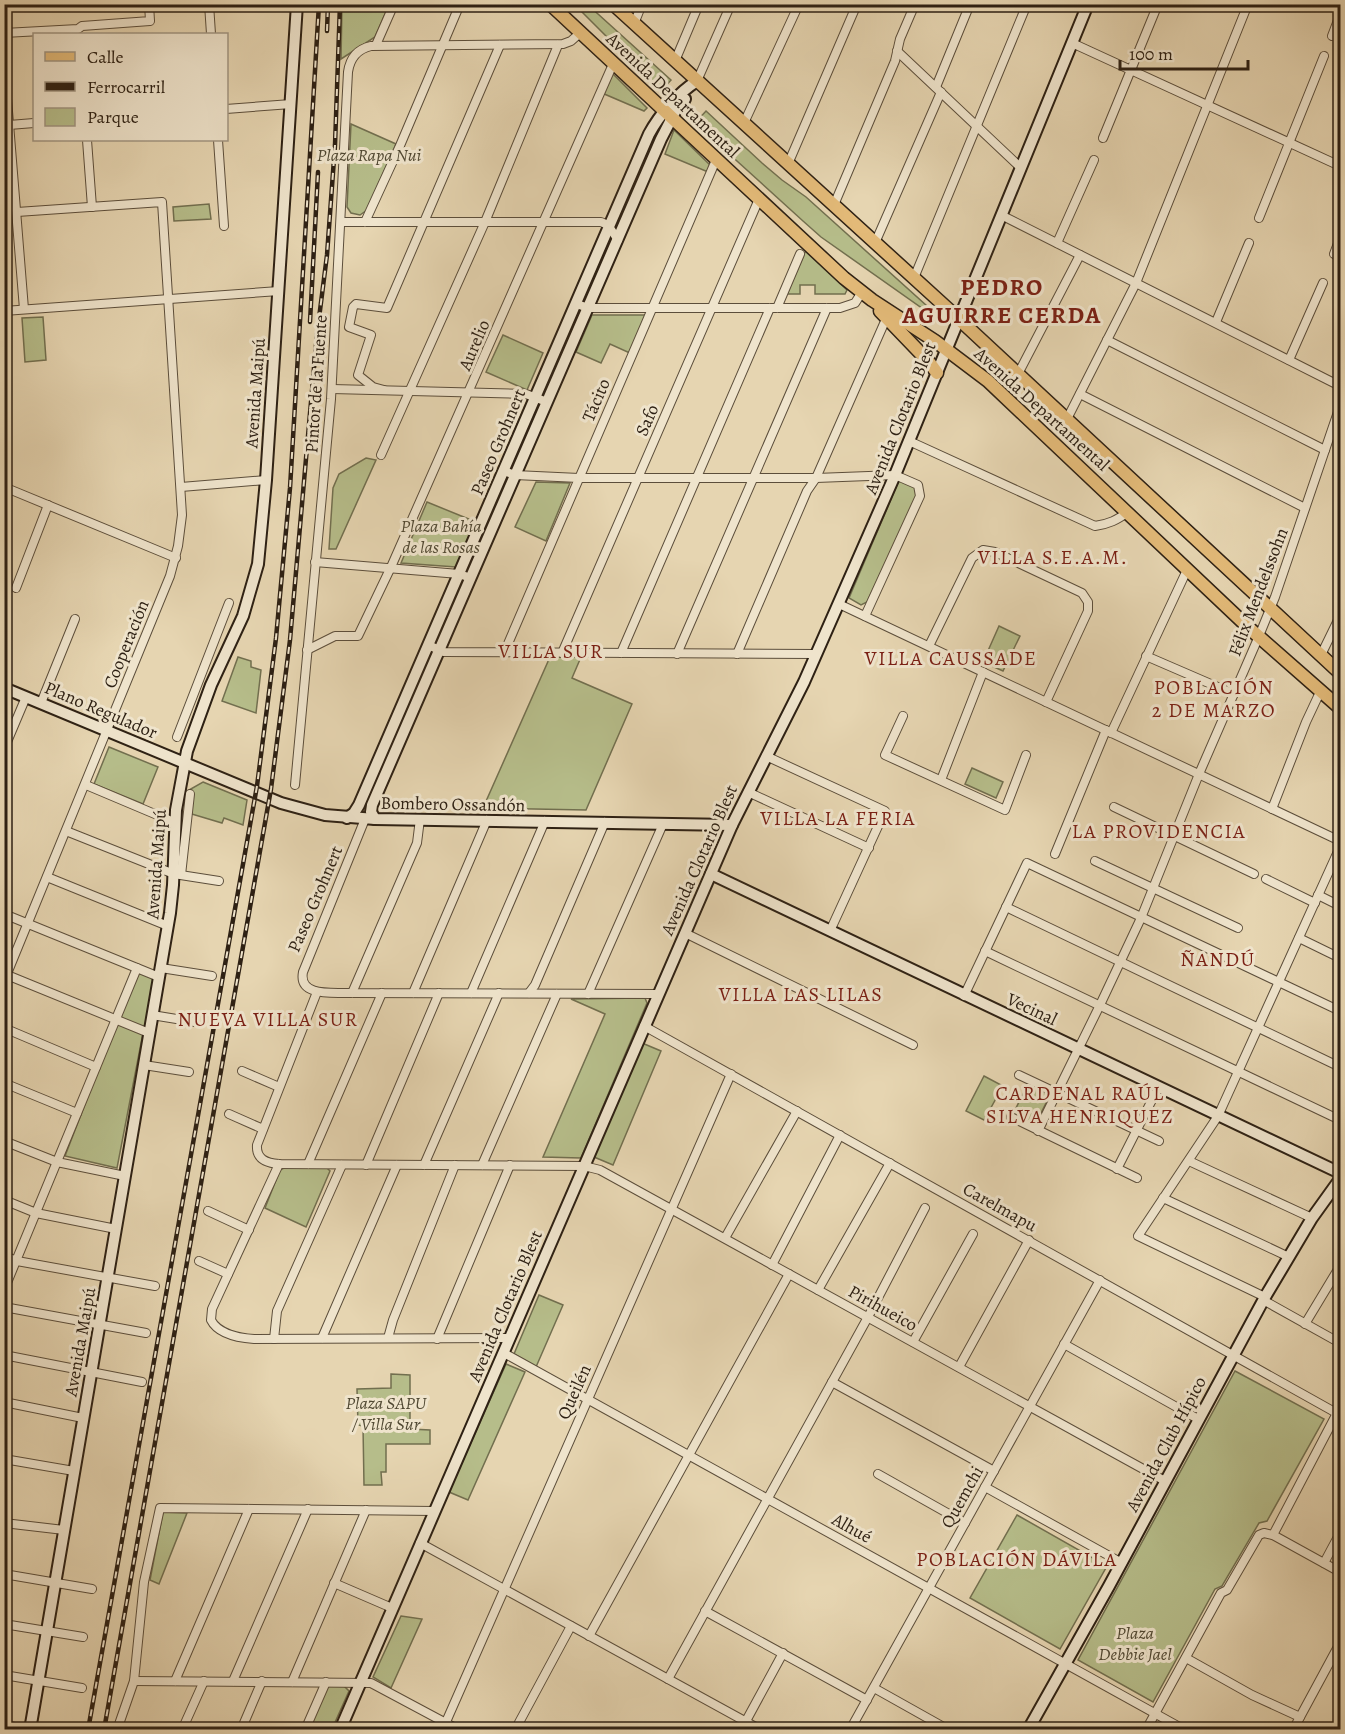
<svg xmlns="http://www.w3.org/2000/svg" width="1345" height="1734" viewBox="0 0 1345 1734" font-family="Alegreya,serif">
	<rect width="100%" height="100%" fill="#e6d5b1"/>
	<filter id="stains"><feTurbulence type="fractalNoise" baseFrequency=".00333" numOctaves="4"/><feColorMatrix values="0 0 0 0 .2 0 0 0 0 .09 0 0 0 0 .02 0 0 0 .5 -.17"/></filter>
	<radialGradient id="worn" r=".72"><stop offset=".6" stop-color="#630" stop-opacity="0"/><stop offset="1" stop-color="#630" stop-opacity=".3"/></radialGradient>
	<!-- green -->
	<g fill="#b6bd8a" stroke="#726f4f" stroke-width="1.5">
		<polygon points="342,5 389,5 375,37 341,59"/>
		<polygon points="575,5 588,5 671,80 661,91"/>
		<polygon points="611,72 647,108 644,111 602,93"/>
		<polygon points="706,111 762,163 782,180 806,197 937,315 936,318 821,237 803,221 695,123"/>
		<polygon points="351,124 396,144 367,210 360,215 351,213 347,207"/>
		<polygon points="674,130 710,165 708,172 665,154"/>
		<polygon points="209,204 211,219 174,221 173,207"/>
		<polygon points="806,250 847,290 845,294 815,294 815,285 800,285 800,294 787,294"/>
		<polygon points="592,315 649,315 632,354 610,344 601,363 576,352"/>
		<polygon points="43,317 46,360 25,362 22,318"/>
		<polygon points="503,335 543,353 527,390 486,372"/>
		<polygon points="366,458 376,460 336,549 329,549 333,488 339,474"/>
		<polygon points="900,478 920,490 867,602 861,605 849,598"/>
		<polygon points="536,482 570,483 546,541 515,527"/>
		<polygon points="427,502 476,522 456,567 401,563"/>
		<polygon points="999,626 1020,636 1003,671 983,662"/>
		<polygon points="238,657 251,661 251,667 261,670 256,713 222,701"/>
		<polygon points="550,657 581,657 572,678 632,704 586,810 483,808"/>
		<polygon points="109,747 158,767 143,804 94,784"/>
		<polygon points="972,768 1003,782 996,798 965,784"/>
		<polygon points="203,782 247,800 243,825 224,818 222,823 185,812 189,790"/>
		<polygon points="137,972 154,979 145,1029 120,1018"/>
		<polygon points="645,998 647,1003 581,1158 543,1157 605,1014 571,999"/>
		<polygon points="116,1024 143,1033 117,1168 65,1156"/>
		<polygon points="642,1043 661,1051 613,1165 594,1157"/>
		<polygon points="984,1076 1003,1086 984,1120 966,1111"/>
		<polygon points="1028,1084 1050,1095 1035,1125 1013,1114"/>
		<polygon points="284,1168 327,1168 330,1171 306,1227 265,1208 280,1170"/>
		<polygon points="539,1295 563,1305 536,1367 514,1354"/>
		<polygon points="506,1364 525,1372 468,1500 449,1492"/>
		<polygon points="1235,1371 1324,1419 1267,1521 1259,1523 1222,1586 1215,1589 1153,1702 1078,1660"/>
		<polygon points="391,1374 410,1375 410,1429 430,1430 430,1444 386,1444 386,1472 381,1472 382,1485 364,1485 363,1426 358,1425 357,1389 391,1388"/>
		<polygon points="163,1512 187,1513 159,1584 150,1580"/>
		<polygon points="1017,1515 1107,1566 1060,1649 970,1598"/>
		<polygon points="401,1616 422,1619 391,1688 373,1677"/>
		<polygon points="326,1686 344,1686 349,1691 332,1729 307,1730"/>
	</g>
	<g fill="none" stroke-linecap="round" stroke-linejoin="round">
		<!-- street casing -->
		<g stroke="#5c4e3b" stroke-width="10">
			<g id="street">
				<polyline points="209,4 211,34"/>
				<polyline points="634,24 642,4"/>
				<polyline points="4,33 78,29 82,26 150,21 149,4"/>
				<polyline points="1332,36 1340,15"/>
				<polyline points="1072,43 1340,166"/>
				<polyline points="376,45 394,4"/>
				<polyline points="897,51 1020,167"/>
				<polyline points="675,61 699,4"/>
				<polyline points="4,62 24,309"/>
				<polyline points="697,81 731,4"/>
				<polyline points="936,87 970,4"/>
				<polyline points="226,109 291,104"/>
				<polyline points="744,123 799,4"/>
				<polyline points="9,125 34,123"/>
				<polyline points="1103,138 1158,4"/>
				<polyline points="87,140 92,207"/>
				<polyline points="218,140 224,226"/>
				<polyline points="788,164 857,4"/>
				<polyline points="834,205 895,61 900,39 915,4"/>
				<polyline points="1001,215 1340,386"/>
				<polyline points="1259,218 1324,56"/>
				<polyline points="341,222 601,222 608,225 618,240"/>
				<polyline points="365,222 399,148 460,4"/>
				<polyline points="875,243 941,92"/>
				<polyline points="1057,243 1094,160"/>
				<polyline points="1334,254 1340,238"/>
				<polyline points="914,278 1027,4"/>
				<polyline points="577,304 588,308 840,308 855,303 862,292"/>
				<polyline points="777,308 800,254"/>
				<polyline points="4,311 279,291"/>
				<polyline points="1216,322 1249,243"/>
				<polyline points="1107,340 1325,450"/>
				<polyline points="1289,360 1323,283"/>
				<polyline points="1018,374 1080,255"/>
				<polyline points="332,389 526,394 547,402"/>
				<polyline points="384,390 373,387 358,375 371,335 349,327 353,307 356,304 387,308 500,45"/>
				<polyline points="1080,394 1305,508"/>
				<polyline points="1067,419 1136,283 1248,4"/>
				<path d="M909,441L1095,526C1109,524 1117,520 1128,512"/>
				<polyline points="381,455 485,222 558,45"/>
				<polyline points="504,471 515,475 579,478 816,478 895,475 918,485 920,496 865,616"/>
				<polyline points="4,487 176,558"/>
				<polyline points="181,487 266,480"/>
				<polyline points="315,562 459,574 471,578"/>
				<polyline points="16,588 48,505"/>
				<polyline points="839,604 1340,841"/>
				<polyline points="428,645 444,652 816,654"/>
				<polyline points="929,646 972,558 983,550 995,552 1082,593 1088,602 1088,611 1046,702"/>
				<polyline points="307,650 335,636 358,636 391,567 613,64"/>
				<polyline points="504,653 716,160"/>
				<polyline points="562,653 759,199"/>
				<polyline points="621,653 770,308"/>
				<polyline points="677,654 827,308"/>
				<polyline points="737,654 807,491 816,478 886,319"/>
				<polyline points="1321,655 1340,616"/>
				<polyline points="1146,656 1234,694"/>
				<polyline points="41,703 75,619"/>
				<polyline points="903,716 885,755 1005,810 1026,755"/>
				<polyline points="1111,733 1187,570"/>
				<polyline points="177,737 229,603"/>
				<polyline points="4,749 26,697"/>
				<polyline points="766,756 885,811 830,931"/>
				<polyline points="941,780 983,672"/>
				<polyline points="86,785 169,820"/>
				<path d="M295,785L331,399L348,72C350,58 358,49 371,46L563,44L571,41L580,33"/>
				<polyline points="748,792 869,848"/>
				<polyline points="1114,807 1254,874"/>
				<polyline points="1272,809 1306,722 1321,690"/>
				<path d="M365,819L303,972C298,998 335,992 352,993L658,994"/>
				<polyline points="66,831 174,874 219,881"/>
				<polyline points="1055,854 1106,730"/>
				<polyline points="1095,861 1238,928"/>
				<polyline points="181,875 190,794"/>
				<polyline points="47,877 168,926"/>
				<polyline points="1266,879 1315,903"/>
				<polyline points="1318,895 1340,906"/>
				<polyline points="1006,907 1340,1067"/>
				<polyline points="4,914 159,977"/>
				<polyline points="685,933 913,1045"/>
				<polyline points="1299,938 1340,958"/>
				<polyline points="985,951 1340,1120"/>
				<polyline points="161,968 212,976"/>
				<polyline points="7,975 149,1033"/>
				<polyline points="4,981 170,576 178,546 182,515 162,202 17,212"/>
				<path d="M317,992L257,1145C256,1159 266,1163 279,1164L584,1166L600,1170L1165,1481"/>
				<polyline points="352,993 417,843 420,819"/>
				<polyline points="413,993 487,820"/>
				<polyline points="471,993 545,821"/>
				<polyline points="529,993 535,985 605,822"/>
				<polyline points="588,994 663,824"/>
				<polyline points="964,996 1027,863 1340,1011"/>
				<polyline points="152,1015 195,1022"/>
				<polyline points="644,1026 1340,1415"/>
				<polyline points="4,1028 96,1067"/>
				<polyline points="144,1065 189,1072"/>
				<polyline points="242,1071 279,1087"/>
				<polyline points="1019,1075 1159,1141"/>
				<polyline points="4,1083 77,1113"/>
				<polyline points="229,1114 263,1129"/>
				<polyline points="1011,1117 1137,1178"/>
				<polyline points="1038,1131 1100,1005 1141,918 1199,774 1259,636 1275,597 1340,406"/>
				<polyline points="4,1141 57,1162 125,1176"/>
				<polyline points="1189,1161 1312,1218"/>
				<path d="M279,1164L212,1309L211,1320C218,1334 240,1338 254,1339L510,1338"/>
				<polyline points="308,1164 382,993"/>
				<polyline points="366,1165 439,993"/>
				<polyline points="424,1165 499,993"/>
				<polyline points="482,1165 557,994"/>
				<polyline points="1117,1169 1158,1088"/>
				<polyline points="1163,1198 1289,1257"/>
				<polyline points="4,1200 36,1213 116,1229"/>
				<polyline points="208,1211 249,1230"/>
				<polyline points="725,1238 797,1111"/>
				<polyline points="4,1256 17,1261 155,1286"/>
				<polyline points="199,1261 228,1274"/>
				<polyline points="772,1265 840,1135"/>
				<polyline points="4,1290 137,968"/>
				<polyline points="818,1290 890,1163"/>
				<polyline points="1265,1297 1138,1236 1218,1116 1340,847"/>
				<polyline points="1263,1300 1340,1343"/>
				<polyline points="4,1307 146,1333"/>
				<polyline points="1305,1324 1340,1266"/>
				<polyline points="322,1338 397,1165"/>
				<polyline points="388,1338 393,1320 455,1165"/>
				<polyline points="274,1339 277,1311 342,1165"/>
				<polyline points="437,1339 510,1165"/>
				<polyline points="913,1342 973,1234"/>
				<polyline points="1064,1344 1198,1419"/>
				<polyline points="504,1353 1185,1730"/>
				<polyline points="4,1355 142,1382"/>
				<polyline points="959,1367 1029,1240"/>
				<polyline points="832,1382 994,1471"/>
				<polyline points="4,1402 83,1418"/>
				<polyline points="4,1459 74,1471"/>
				<polyline points="878,1474 965,1523"/>
				<polyline points="985,1487 1122,1563"/>
				<polyline points="4,1523 64,1530"/>
				<polyline points="1273,1535 1337,1413"/>
				<polyline points="420,1543 761,1730"/>
				<polyline points="1324,1563 1340,1533"/>
				<polyline points="4,1574 92,1589"/>
				<polyline points="334,1583 392,1608"/>
				<polyline points="705,1611 867,1700"/>
				<polyline points="4,1624 83,1637"/>
				<polyline points="589,1636 789,1274"/>
				<polyline points="1186,1658 1252,1695 1300,1717"/>
				<polyline points="4,1675 82,1688"/>
				<polyline points="668,1679 868,1317 925,1208"/>
				<polyline points="134,1681 371,1683 459,1730"/>
				<polyline points="175,1681 249,1509"/>
				<polyline points="233,1681 308,1509"/>
				<polyline points="292,1682 366,1510"/>
				<polyline points="874,1688 949,1730"/>
				<polyline points="746,1721 783,1653"/>
				<polyline points="446,1722 731,1074"/>
				<polyline points="4,1725 30,1730"/>
				<polyline points="117,1730 134,1681 144,1582 160,1508 434,1511"/>
				<polyline points="182,1730 204,1681"/>
				<polyline points="241,1730 262,1681"/>
				<polyline points="305,1730 326,1682"/>
				<polyline points="515,1730 571,1626"/>
				<polyline points="850,1730 1100,1280"/>
				<polyline points="1146,1730 1221,1593 1227,1590 1259,1535 1264,1533 1273,1535 1340,1572"/>
				<polyline points="1293,1730 1340,1643"/>
			</g>
		</g>
		<!-- secondary casing -->
		<g stroke="#2e2114" stroke-width="14">
			<g id="secondary">
				<polyline points="4,688 281,803 325,815 375,819 732,825"/>
				<path d="M347,818L354,813L359,805L649,134C660,114 678,93 697,81"/>
				<polyline points="375,819 371,812 372,805 661,139 676,110 685,99"/>
				<polyline points="711,874 1340,1173"/>
				<polyline points="30,1730 170,913 173,885 176,810 187,751 211,685 243,616 258,564 266,480 297,4"/>
				<polyline points="340,1730 732,825 804,682 895,475 1088,4"/>
				<polyline points="1028,1730 1109,1586 1265,1297 1312,1218 1340,1179"/>
			</g>
		</g>
		<!-- primary casing -->
		<g stroke="#2e2114" stroke-width="15">
			<g id="primary">
				<polyline points="550,4 844,278 872,300 935,341 988,381 1249,628 1340,708"/>
				<polyline points="613,4 948,309 1340,673"/>
				<polyline points="880,311 929,362 937,373"/>
			</g>
		</g>
		<!-- street -->
		<use href="#street" stroke="#efe4cc" stroke-width="8"/>
		<!-- secondary -->
		<use href="#secondary" stroke="#efe4cc" stroke-width="10"/>
		<!-- primary -->
		<use href="#primary" stroke="#e3ba78" stroke-width="12"/>
		<!-- rail casing -->
		<g stroke="#2e2114" stroke-width="4.5">
			<g id="rail">
				<polyline points="327,31 328,4"/>
				<polyline points="310,322 318,172"/>
				<polyline points="88,1730 257,786 276,638 290,488 319,4"/>
				<polyline points="104,1730 271,789 290,640 317,334 327,255 335,145 340,4"/>
			</g>
		</g>
		<!-- rail -->
		<use href="#rail" stroke="#efe4cc" stroke-width="2" stroke-dasharray="7" stroke-linecap="butt"/>
	</g>
	<g text-anchor="middle" stroke-width="6" stroke-linejoin="round" paint-order="stroke">
		<!-- street labels -->
		<g font-size="18" fill="#2e2114" stroke="#efe4cc">
			<text transform="translate(673 95) rotate(43)" y="6">Avenida Departamental</text>
			<text transform="translate(474 345) rotate(-67)" y="6">Aurelio</text>
			<text transform="translate(316 384) rotate(-86)" y="6">Pintor de la Fuente</text>
			<text transform="translate(255 393) rotate(-86)" y="6">Avenida Maipú</text>
			<text transform="translate(596 400) rotate(-67)" y="6">Tácito</text>
			<text transform="translate(1042 409) rotate(42)" y="6">Avenida Departamental</text>
			<text transform="translate(900 418) rotate(-68)" y="6">Avenida Clotario Blest</text>
			<text transform="translate(647 420) rotate(-66)" y="6">Safo</text>
			<text transform="translate(498 442) rotate(-67)" y="6">Paseo Grohnert</text>
			<text transform="translate(1258 592) rotate(-69)" y="6">Félix Mendelssohn</text>
			<text transform="translate(126 644) rotate(-68)" y="6">Cooperación</text>
			<text transform="translate(101 710) rotate(23)" y="6">Plano Regulador</text>
			<text transform="translate(453 804) rotate(1)" y="6">Bombero Ossandón</text>
			<text transform="translate(699 860) rotate(-66)" y="6">Avenida Clotario Blest</text>
			<text transform="translate(156 864) rotate(-86)" y="6">Avenida Maipú</text>
			<text transform="translate(315 899) rotate(-67)" y="6">Paseo Grohnert</text>
			<text transform="translate(1032 1009) rotate(25)" y="6">Vecinal</text>
			<text transform="translate(1000 1207) rotate(29)" y="6">Carelmapu</text>
			<text transform="translate(505 1306) rotate(-67)" y="6">Avenida Clotario Blest</text>
			<text transform="translate(883 1308) rotate(29)" y="6">Pirihueico</text>
			<text transform="translate(80 1342) rotate(-80)" y="6">Avenida Maipú</text>
			<text transform="translate(574 1392) rotate(-66)" y="6">Queilén</text>
			<text transform="translate(1166 1444) rotate(-62)" y="6">Avenida Club Hípico</text>
			<text transform="translate(962 1497) rotate(-61)" y="6">Quemchi</text>
			<text transform="translate(852 1528) rotate(29)" y="6">Alhué</text>
		</g>
		<!-- park labels -->
		<g font-size="18" font-style="italic" fill="#504832" stroke="#efe4cc">
			<text x="369" y="161">Plaza Rapa Nui</text>
			<text x="441" y="532">Plaza Bahía<tspan x="441" dy="21">de las Rosas</tspan></text>
			<text x="386" y="1409">Plaza SAPU<tspan x="386" dy="21">/ Villa Sur</tspan></text>
			<text x="1135" y="1639">Plaza<tspan x="1135" dy="21">Debbie Jael</tspan></text>
		</g>
		<!-- neighbourhood labels -->
		<g font-size="20" letter-spacing="1.5" fill="#7a1f14" stroke="#efe4cc">
			<text x="1053" y="564">VILLA S.E.A.M.</text>
			<text x="551" y="658">VILLA SUR</text>
			<text x="951" y="665">VILLA CAUSSADE</text>
			<text x="1214" y="694">POBLACIÓN<tspan x="1214" dy="23">2 DE MARZO</tspan></text>
			<text x="838" y="825">VILLA LA FERIA</text>
			<text x="1159" y="838">LA PROVIDENCIA</text>
			<text x="1218" y="966">ÑANDÚ</text>
			<text x="801" y="1001">VILLA LAS LILAS</text>
			<text x="268" y="1026">NUEVA VILLA SUR</text>
			<text x="1080" y="1100">CARDENAL RAÚL<tspan x="1080" dy="23">SILVA HENRIQUEZ</tspan></text>
			<text x="1017" y="1566">POBLACIÓN DÁVILA</text>
		</g>
		<!-- district labels -->
		<g font-size="24" font-weight="bold" letter-spacing="1.5" fill="#7a1f14" stroke="#efe4cc">
			<text x="1002" y="295">PEDRO<tspan x="1002" dy="28">AGUIRRE CERDA</tspan></text>
		</g>
	</g>
	<!-- margin -->
	<rect width="1345" height="1734" fill="none" stroke="#e6d5b1" stroke-width="24"/>
	<rect x="6" y="6" width="1333" height="1722" fill="none" stroke="#2e2114" stroke-width="3"/>
	<rect x="12" y="12" width="1321" height="1710" fill="none" stroke="#2e2114" stroke-width="1.5"/>
	<!-- legend -->
	<rect x="33" y="33" width="195" height="108" fill="#efe4cc" stroke="#a29682" stroke-width="1.5"/>
	<rect x="45" y="52" width="30" height="9" fill="#e3ba78" stroke="#a29682" stroke-width="1.5"/>
	<text x="87" y="63" font-size="18" fill="#2e2114">Calle</text>
	<rect x="45" y="82" width="30" height="9" fill="#2e2114" stroke="#a29682" stroke-width="1.5"/>
	<text x="87" y="93" font-size="18" fill="#2e2114">Ferrocarril</text>
	<rect x="45" y="108" width="30" height="18" fill="#b6bd8a" stroke="#a29682" stroke-width="1.5"/>
	<text x="87" y="123" font-size="18" fill="#2e2114">Parque</text>
	<!-- scale -->
	<path d="M1120 60v9h128v-9" fill="none" stroke="#2e2114" stroke-width="3"/>
	<text x="1129" y="60" font-size="18" fill="#2e2114" stroke="#efe4cc" stroke-width="4.5" paint-order="stroke">100 m</text>
	<rect width="100%" height="100%" filter="url(#stains)"/>
	<rect width="100%" height="100%" fill="url(#worn)"/>
</svg>
